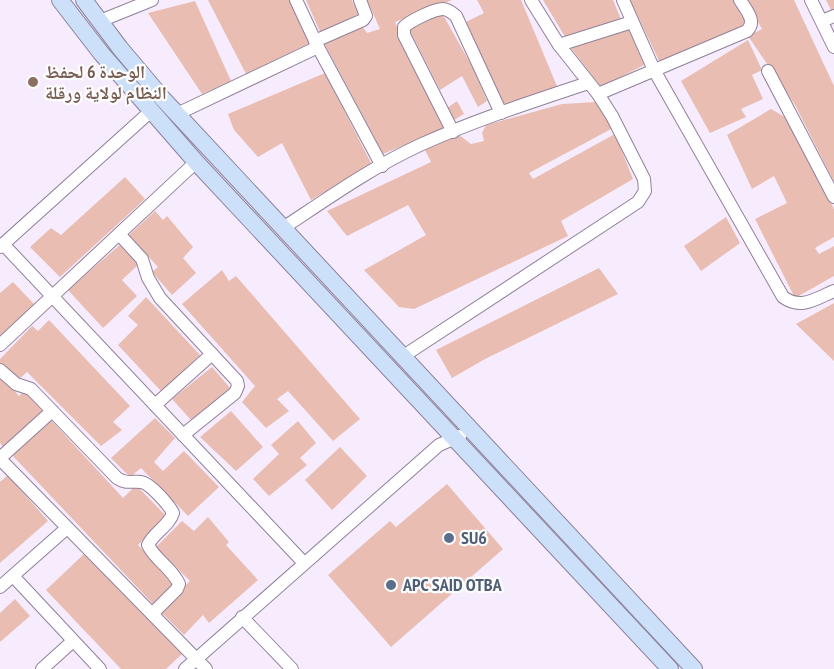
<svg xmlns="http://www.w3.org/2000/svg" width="834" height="669" viewBox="0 0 834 669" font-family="'PT Sans Narrow','Noto Naskh Arabic',sans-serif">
	<rect width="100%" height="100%" fill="#f6ecfd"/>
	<!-- building -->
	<g fill="#eabdb3">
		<polygon points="208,0 291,0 310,43 246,74"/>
		<polygon points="306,0 352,0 358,14 321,34"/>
		<polygon points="367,0 452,0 395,22 445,128 383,154 323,41 362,26 367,33 380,29"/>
		<polygon points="477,0 521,0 559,91 504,109 466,22 484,13"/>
		<polygon points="543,0 613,0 622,22 567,40"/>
		<polygon points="630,0 734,0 747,24 661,65"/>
		<polygon points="745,0 794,0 834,86 834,182 795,105 748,36 762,29"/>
		<polygon points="826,0 834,0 834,11 832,12"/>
		<polygon points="195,1 231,81 202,94 148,13"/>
		<polygon points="442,13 474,70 487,101 478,107 462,76 440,90 408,27"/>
		<polygon points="630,29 646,64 601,87 571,48"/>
		<polygon points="748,40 762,70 752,75 763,99 741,109 746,117 710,133 681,81"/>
		<polygon points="325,73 372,165 311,200 282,143 258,157 234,130 228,114"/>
		<polygon points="457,101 464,114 454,120 447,108"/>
		<polygon points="596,102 613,128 529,173 533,179 615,134 633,179 561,221 568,236 414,309 399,307 364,270 426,235 408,205 347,236 327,211 431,162 425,150 459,135 471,144 484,141 482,133 486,125 562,104"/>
		<polygon points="771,109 790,120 834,209 834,237 815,248 819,254 834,246 834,276 795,298 755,219 787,203 774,176 752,189 727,135"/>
		<polygon points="125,177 145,199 60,277 30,247 51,228 61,235"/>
		<polygon points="155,211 163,220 167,216 193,247 183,258 196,273 172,295 152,272 158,267 129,235"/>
		<polygon points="726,217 740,243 701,271 684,246"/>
		<polygon points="122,243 140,263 122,280 137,296 103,328 68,290"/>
		<polygon points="599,268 618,294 485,359 452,378 436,350"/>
		<polygon points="222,270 229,281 236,276 360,419 333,441 288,391 277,399 289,411 266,428 242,402 255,386 182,304"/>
		<polygon points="13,282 35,305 0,336 0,293"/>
		<polygon points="146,297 200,355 161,391 118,345 138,325 128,316"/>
		<polygon points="834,303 834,361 796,324"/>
		<polygon points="49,320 130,406 113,422 122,430 101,446 27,372 17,381 0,365 0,359 32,326 38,331"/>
		<polygon points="212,367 231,389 192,421 172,399"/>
		<polygon points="0,375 19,396 24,391 45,413 4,448 0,443"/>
		<polygon points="231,411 263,447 236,471 200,437"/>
		<polygon points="155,418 175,438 154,462 163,471 184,451 219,487 188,516 141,468 130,477 111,458"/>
		<polygon points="51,420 123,498 136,485 166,516 138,545 175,585 154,605 12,455"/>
		<polygon points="298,421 316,443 300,458 307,465 269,496 253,479 279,454 271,445"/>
		<polygon points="340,447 367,476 332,510 305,480"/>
		<polygon points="8,475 48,521 0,563 0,482"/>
		<polygon points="447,484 503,549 391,647 328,575 390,521 396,527"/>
		<polygon points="208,517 229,542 226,545 258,580 209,623 203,615 184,635 160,611 190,581 156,547 182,521 194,531"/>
		<polygon points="84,554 182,654 166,669 121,669 46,590"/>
		<polygon points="15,599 30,616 0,642 0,613"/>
	</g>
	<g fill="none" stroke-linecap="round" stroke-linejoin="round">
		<!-- minor casing -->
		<g stroke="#90809a" stroke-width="14">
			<g id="minor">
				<polyline points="296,0 318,47 382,166"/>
				<path d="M623,0L654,70L783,297C801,310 815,299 834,291"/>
				<polyline points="811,0 834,47"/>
				<polyline points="100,21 152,0"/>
				<polyline points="822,21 834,16"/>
				<polyline points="315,41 363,20 366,16 360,0"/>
				<polyline points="559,45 632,22"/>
				<polyline points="768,71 834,197"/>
				<path d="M598,94L747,31C757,21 746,10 740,0"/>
				<polyline points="177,114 318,47"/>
				<path d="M453,132L404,35V27C410,21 434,9 443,9C448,9 452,13 456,16L501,113"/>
				<path d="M283,228C327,199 372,167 420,145C475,120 531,102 588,83"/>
				<polyline points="119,234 142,259 148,278 160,298 237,381 238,386 235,393 183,435"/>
				<polyline points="3,244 304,563"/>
				<polyline points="0,247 151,111"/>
				<polyline points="0,345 196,162"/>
				<polyline points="402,357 638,202 645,191 644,179 612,116 598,94 559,45 531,0"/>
				<path d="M0,370L16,384L31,389L117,478C126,484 131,481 141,482C150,483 169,505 173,513C169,526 154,532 148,545C155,560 172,568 179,584L177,589L152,614"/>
				<polyline points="155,405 212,354"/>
				<polyline points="0,458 52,411"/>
				<polyline points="0,459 206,669"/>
				<polyline points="13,576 100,669"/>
				<polyline points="0,587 67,528"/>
				<polyline points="242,617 292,669"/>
				<polyline points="42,669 73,641"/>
				<polyline points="185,669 439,445 460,436"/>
			</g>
		</g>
		<!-- secondary casing -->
		<g stroke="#90809a" stroke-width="18">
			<g id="secondary">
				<polyline points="60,0 101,53 196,162 670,669"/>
				<polyline points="84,0 120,48 163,99 694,669"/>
			</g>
		</g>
		<!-- minor -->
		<use href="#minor" stroke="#fff" stroke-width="12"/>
		<!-- secondary -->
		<use href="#secondary" stroke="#cce0f9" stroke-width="16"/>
	</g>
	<!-- markers -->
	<circle fill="#8d6e63" stroke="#fdfdfd" stroke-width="2" cx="33" cy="82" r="6"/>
	<g fill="#5c6f8a" stroke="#fdfdfd" stroke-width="2">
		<circle cx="449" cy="538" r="6"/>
		<circle cx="391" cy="585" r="6"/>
	</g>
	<g text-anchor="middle" stroke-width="4.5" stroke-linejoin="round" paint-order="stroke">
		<!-- education labels -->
		<g font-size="18" font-weight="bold" fill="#785e54" stroke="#fdfdfd" text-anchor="start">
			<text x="45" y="78">الوحدة 6 لحفظ<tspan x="45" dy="21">النظام لولاية ورقلة</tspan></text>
		</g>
		<!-- service labels -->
		<g font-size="18" font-weight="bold" fill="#4e5e75" stroke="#fdfdfd" text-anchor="start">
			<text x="461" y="544">SU6</text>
			<text x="403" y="591">APC SAID OTBA</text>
		</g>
	</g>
</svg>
